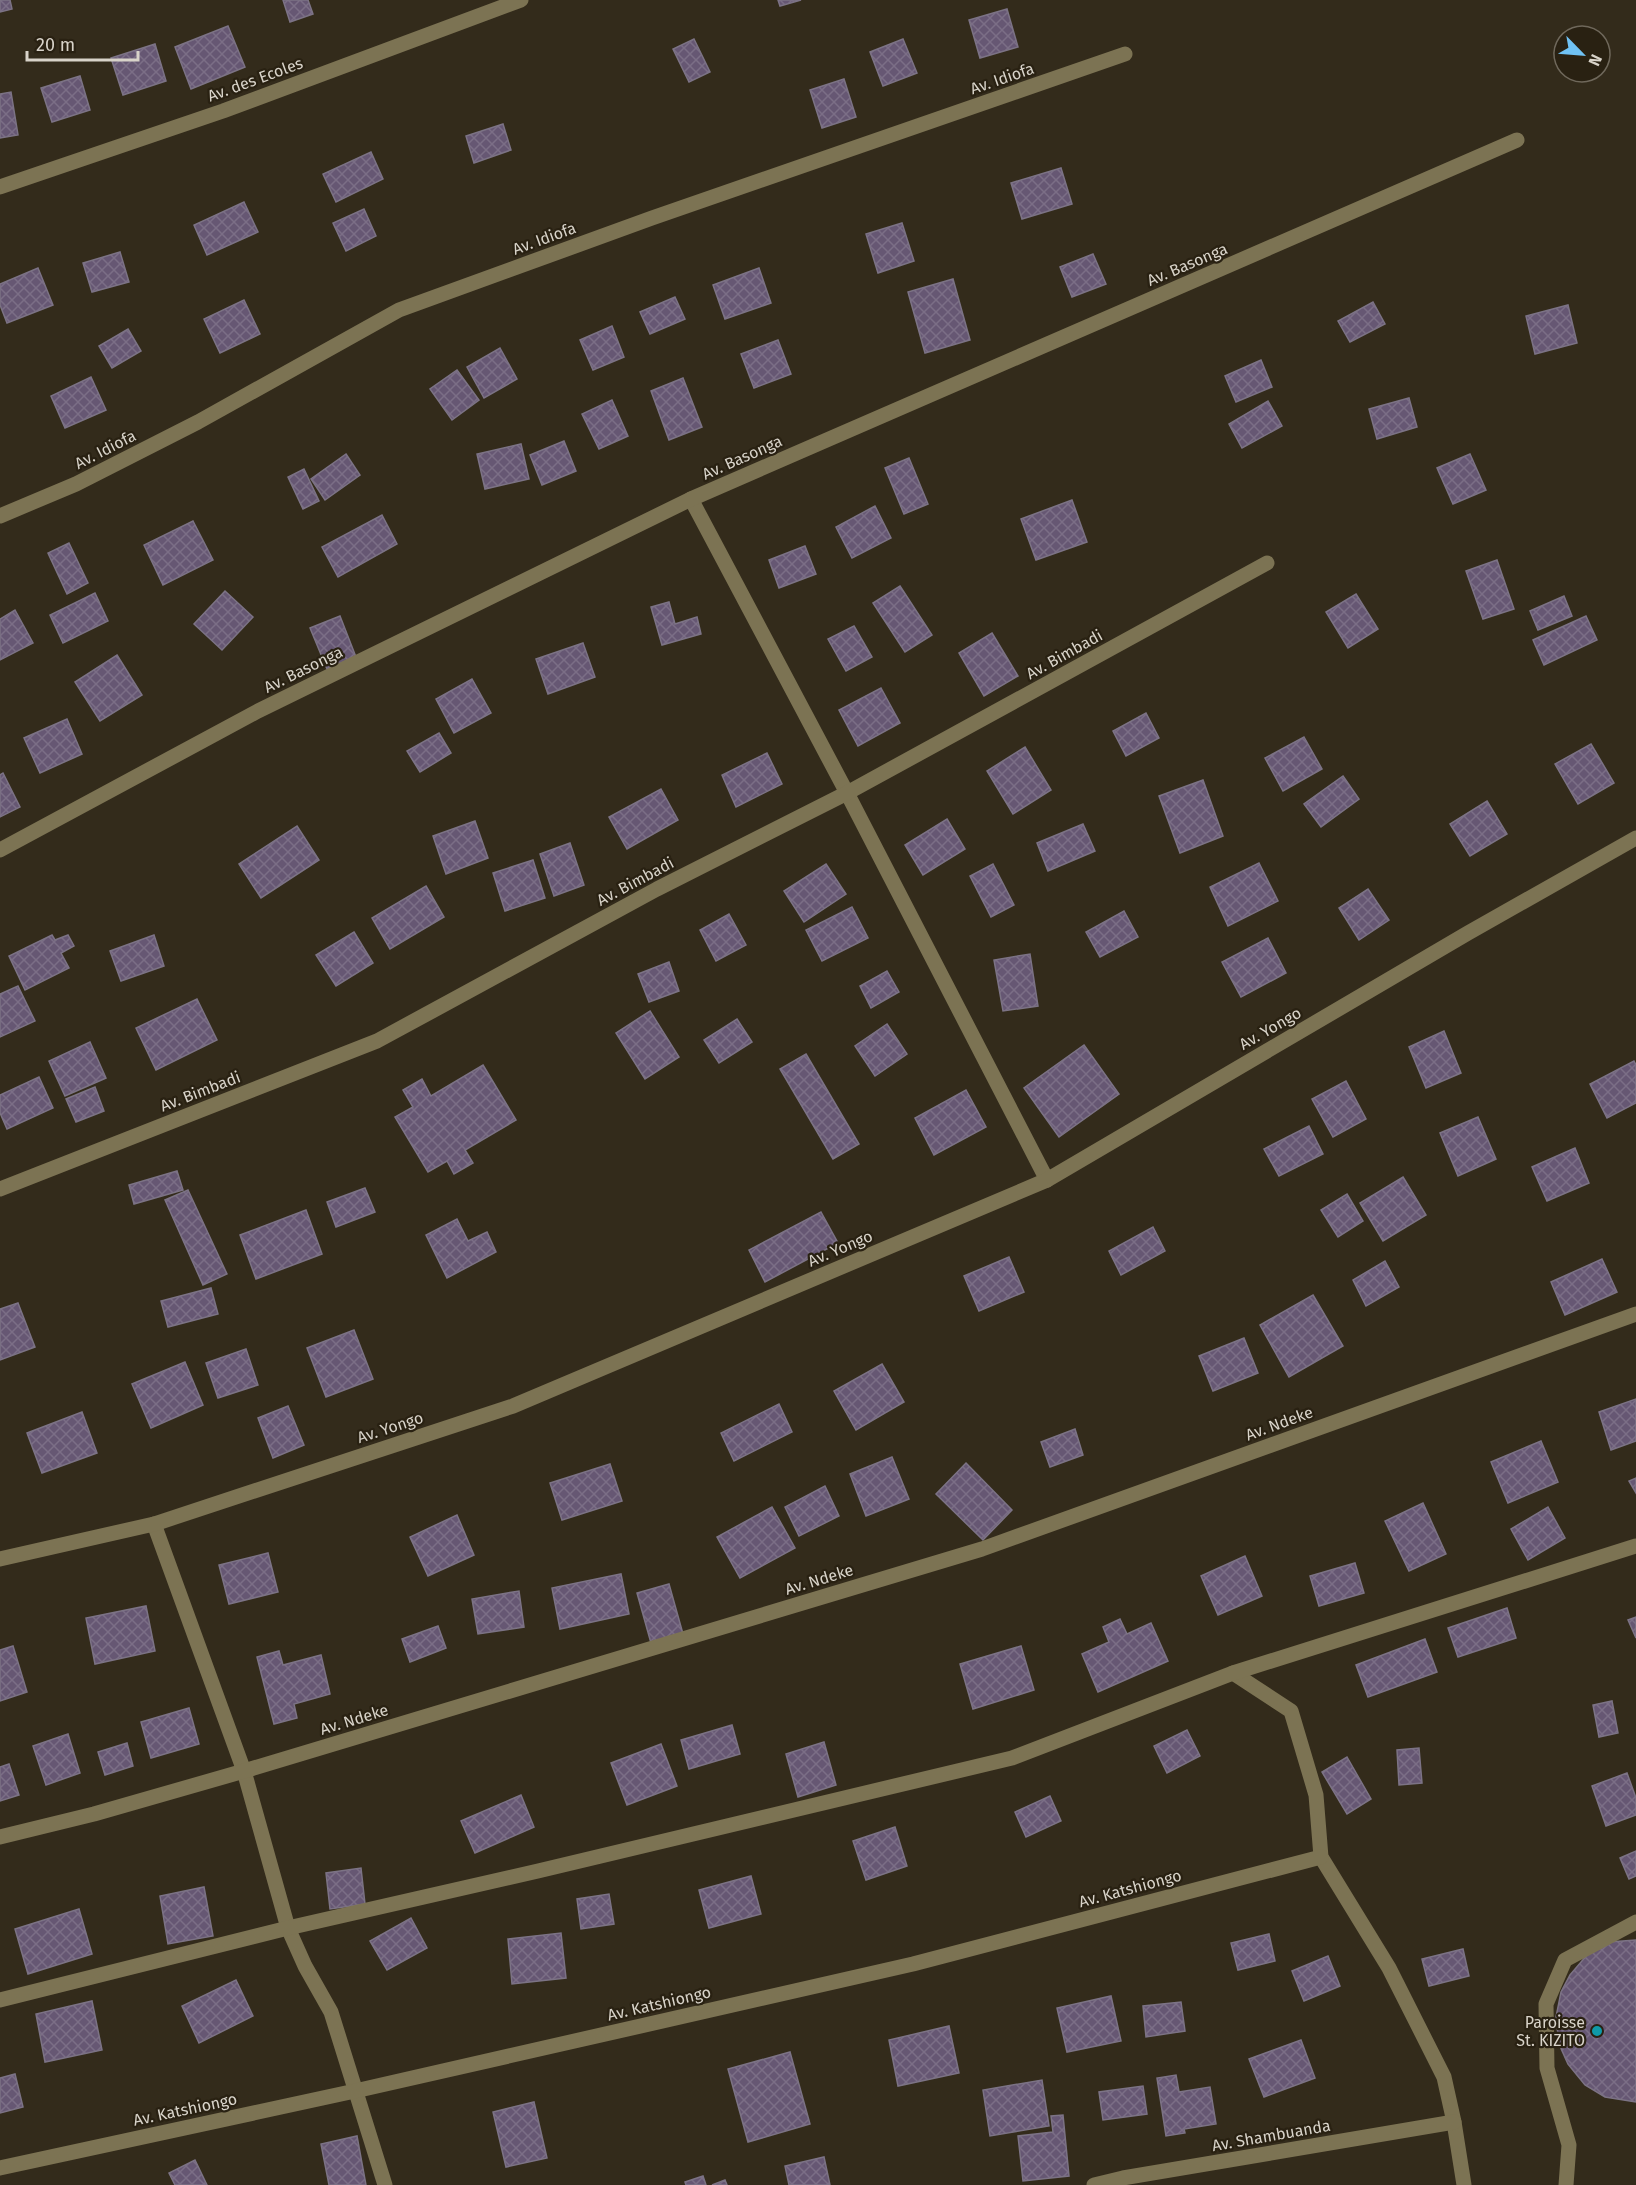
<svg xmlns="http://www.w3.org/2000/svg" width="1636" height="2185" viewBox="0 0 1636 2185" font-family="'Fira Sans',sans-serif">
	<defs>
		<pattern id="building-cross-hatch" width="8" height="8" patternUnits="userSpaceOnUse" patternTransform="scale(1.5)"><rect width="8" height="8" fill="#665773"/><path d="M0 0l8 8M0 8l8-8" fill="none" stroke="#7b6e86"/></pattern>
	</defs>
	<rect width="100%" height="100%" fill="#332b1b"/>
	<!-- building -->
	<g fill="url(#building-cross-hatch)" stroke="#7c7385" stroke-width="1.5">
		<polygon points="0,0 10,0 12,9 0,12"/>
		<polygon points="283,0 308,0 313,14 290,22"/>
		<polygon points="778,0 801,0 780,6"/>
		<polygon points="1007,9 1018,47 980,58 969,20"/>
		<polygon points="228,26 245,67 191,89 175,47"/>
		<polygon points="694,39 710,72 689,82 673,49"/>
		<polygon points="903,39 917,73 883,86 870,52"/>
		<polygon points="155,44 166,81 123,95 111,58"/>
		<polygon points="80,76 90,110 52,122 41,88"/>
		<polygon points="844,79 856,117 822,128 810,90"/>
		<polygon points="11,92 18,135 0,138 0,94"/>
		<polygon points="503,124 511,150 474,163 466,136"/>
		<polygon points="371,152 383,179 336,202 323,174"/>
		<polygon points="1061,168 1072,204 1022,219 1011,183"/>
		<polygon points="244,202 258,232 207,255 194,225"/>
		<polygon points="364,209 376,236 346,251 333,223"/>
		<polygon points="902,223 914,261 878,273 866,234"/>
		<polygon points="120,252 129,282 92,292 83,263"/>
		<polygon points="1093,254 1106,284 1072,297 1060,267"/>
		<polygon points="38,268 53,305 7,323 0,305 0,284"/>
		<polygon points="759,268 771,303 725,319 713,285"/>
		<polygon points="953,279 970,340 925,353 908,292"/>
		<polygon points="675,297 685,319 650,334 640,312"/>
		<polygon points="244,300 260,334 220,353 204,319"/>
		<polygon points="1373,302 1385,324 1350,342 1338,321"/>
		<polygon points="1568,305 1577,343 1535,354 1526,316"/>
		<polygon points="612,326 624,357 593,370 580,340"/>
		<polygon points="128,329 141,351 112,368 99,346"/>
		<polygon points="778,340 791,374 754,388 741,354"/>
		<polygon points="500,348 517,379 484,398 467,367"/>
		<polygon points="1261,360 1272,387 1236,402 1225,376"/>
		<polygon points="457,370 479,400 452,420 430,389"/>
		<polygon points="91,377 106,410 65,428 51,396"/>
		<polygon points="683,378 702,427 669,440 651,391"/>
		<polygon points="1409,398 1417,427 1377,439 1369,409"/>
		<polygon points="612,400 628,436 599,449 582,414"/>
		<polygon points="1268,401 1282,426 1242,448 1229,424"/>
		<polygon points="564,441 576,471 542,485 530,455"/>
		<polygon points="521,444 529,479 485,489 477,454"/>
		<polygon points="346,454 360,475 325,500 311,479"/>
		<polygon points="1470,454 1486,490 1453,504 1437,468"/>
		<polygon points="909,458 928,504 904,514 885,468"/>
		<polygon points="304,469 319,501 303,509 288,477"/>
		<polygon points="1072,500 1087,542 1036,560 1021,519"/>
		<polygon points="875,506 891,538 852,558 836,527"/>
		<polygon points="382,515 397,544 338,577 322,547"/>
		<polygon points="193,521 213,560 163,585 144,545"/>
		<polygon points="69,543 88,583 67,594 48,553"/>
		<polygon points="805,546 816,574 779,588 769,560"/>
		<polygon points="1497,560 1514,609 1483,619 1466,571"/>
		<polygon points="900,586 932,635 905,652 873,603"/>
		<polygon points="225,591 253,617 222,650 194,624"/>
		<polygon points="95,593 108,621 63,643 50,615"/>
		<polygon points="1356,594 1378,629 1348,648 1326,612"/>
		<polygon points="1564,596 1572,616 1538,630 1530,611"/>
		<polygon points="669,602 675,624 697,617 701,634 662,645 651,607"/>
		<polygon points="15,610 33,643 0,660 0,619"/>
		<polygon points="340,616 356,657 327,669 310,628"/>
		<polygon points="1586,616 1597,640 1544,665 1533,640"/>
		<polygon points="854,626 872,657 846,671 828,639"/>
		<polygon points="992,633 1018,676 984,696 959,653"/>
		<polygon points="583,643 595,677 548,694 536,659"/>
		<polygon points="117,655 142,695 100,721 75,682"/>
		<polygon points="472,679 491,713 454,733 436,699"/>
		<polygon points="881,688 900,723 858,746 839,710"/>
		<polygon points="1146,713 1159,738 1126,756 1113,731"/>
		<polygon points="67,719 82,754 40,773 24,738"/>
		<polygon points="439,733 451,753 420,772 407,751"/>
		<polygon points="1304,737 1322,769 1283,791 1265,758"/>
		<polygon points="1591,744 1614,783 1578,804 1555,764"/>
		<polygon points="1025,747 1051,790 1013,814 987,771"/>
		<polygon points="767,753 782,784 736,807 722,775"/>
		<polygon points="3,773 20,807 0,817 0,775"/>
		<polygon points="1343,776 1359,799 1321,827 1304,804"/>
		<polygon points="1203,780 1223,836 1180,853 1159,796"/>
		<polygon points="661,789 678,820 627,849 609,817"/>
		<polygon points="1487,801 1507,834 1470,856 1450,824"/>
		<polygon points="947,819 965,849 923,875 905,845"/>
		<polygon points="475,821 488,858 446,874 433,836"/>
		<polygon points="1083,824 1095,851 1048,871 1037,843"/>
		<polygon points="297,826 319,860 261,898 239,864"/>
		<polygon points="570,843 584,885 554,896 540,854"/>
		<polygon points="533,860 545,898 505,911 493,873"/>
		<polygon points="1259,863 1278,901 1228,926 1210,887"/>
		<polygon points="826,864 846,894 804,922 784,891"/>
		<polygon points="993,864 1014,905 991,917 970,876"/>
		<polygon points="426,886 444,917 390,949 372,918"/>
		<polygon points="1368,889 1389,920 1359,940 1339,908"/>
		<polygon points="852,907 868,938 822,961 806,930"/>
		<polygon points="1124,911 1138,937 1100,957 1086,932"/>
		<polygon points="729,914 746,945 716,961 700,930"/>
		<polygon points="354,932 373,963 336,986 316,955"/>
		<polygon points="52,935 55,940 68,935 74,946 61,953 69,968 25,990 9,956"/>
		<polygon points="154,935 164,966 121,981 110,951"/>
		<polygon points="1268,938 1286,973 1241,997 1222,962"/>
		<polygon points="1030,954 1038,1006 1003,1011 994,960"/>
		<polygon points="669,962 679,991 649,1002 638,974"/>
		<polygon points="887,971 899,992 871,1008 860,986"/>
		<polygon points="18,986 35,1021 0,1037 0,994"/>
		<polygon points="197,999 217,1040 156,1070 136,1028"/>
		<polygon points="650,1011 679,1057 645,1079 616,1033"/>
		<polygon points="737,1019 752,1042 719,1063 704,1040"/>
		<polygon points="887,1024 907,1054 875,1076 855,1046"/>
		<polygon points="1444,1031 1461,1073 1426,1088 1409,1047"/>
		<polygon points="90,1042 106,1078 65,1096 49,1061"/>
		<polygon points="1084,1045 1119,1094 1059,1137 1024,1088"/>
		<polygon points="806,1054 859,1144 833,1159 780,1069"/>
		<polygon points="1634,1061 1636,1065 1636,1103 1607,1118 1590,1084"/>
		<polygon points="483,1065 516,1120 465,1150 473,1163 454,1174 447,1161 428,1172 395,1117 413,1107 403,1090 422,1079 431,1096"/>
		<polygon points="39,1077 53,1108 7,1129 0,1113 0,1095"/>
		<polygon points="1346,1081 1366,1119 1333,1137 1312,1099"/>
		<polygon points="95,1087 104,1111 76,1122 66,1099"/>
		<polygon points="966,1090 986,1127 934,1155 915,1118"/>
		<polygon points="1478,1117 1496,1159 1458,1176 1440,1133"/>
		<polygon points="1309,1126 1323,1154 1279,1176 1264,1149"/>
		<polygon points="1575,1148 1589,1183 1547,1201 1532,1167"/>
		<polygon points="177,1171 183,1190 134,1204 129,1185"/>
		<polygon points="1403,1177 1426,1215 1383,1241 1360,1203"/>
		<polygon points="365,1188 375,1212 336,1227 327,1202"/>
		<polygon points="188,1190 227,1274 203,1285 165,1200"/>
		<polygon points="1347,1194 1363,1221 1338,1237 1321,1210"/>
		<polygon points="306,1210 322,1254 256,1279 240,1235"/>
		<polygon points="821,1212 838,1243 765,1282 749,1250"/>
		<polygon points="457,1219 468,1241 487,1232 496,1252 447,1278 426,1235"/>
		<polygon points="1153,1227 1165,1251 1121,1275 1109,1251"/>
		<polygon points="1009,1257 1024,1292 979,1311 964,1276"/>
		<polygon points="1602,1259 1617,1292 1565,1315 1551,1282"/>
		<polygon points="1385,1261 1399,1287 1366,1306 1353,1280"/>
		<polygon points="211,1288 218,1314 168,1327 161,1301"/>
		<polygon points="1313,1295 1343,1346 1289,1377 1260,1325"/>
		<polygon points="18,1303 35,1347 0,1360 0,1309"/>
		<polygon points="354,1330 373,1379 326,1397 307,1348"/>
		<polygon points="1244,1338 1258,1373 1213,1391 1199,1356"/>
		<polygon points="246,1349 258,1385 218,1398 206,1363"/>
		<polygon points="185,1362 203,1405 151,1428 132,1384"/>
		<polygon points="882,1364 904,1402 856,1430 834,1391"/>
		<polygon points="1636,1399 1636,1441 1611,1450 1599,1412"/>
		<polygon points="779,1404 792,1432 734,1461 721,1433"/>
		<polygon points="288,1406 304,1445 273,1458 258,1418"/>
		<polygon points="82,1412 97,1453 42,1473 27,1433"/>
		<polygon points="1075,1429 1083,1455 1050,1467 1041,1442"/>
		<polygon points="1541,1441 1558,1482 1508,1503 1491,1462"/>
		<polygon points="892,1457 909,1499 866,1516 850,1474"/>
		<polygon points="966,1463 1012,1510 983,1540 936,1494"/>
		<polygon points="610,1464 622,1501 562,1520 550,1483"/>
		<polygon points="1636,1478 1636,1493 1629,1481"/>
		<polygon points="825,1486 839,1516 799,1536 785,1507"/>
		<polygon points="1423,1503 1446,1554 1409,1571 1385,1521"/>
		<polygon points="772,1507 795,1548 740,1578 717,1537"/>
		<polygon points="1548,1507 1565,1538 1528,1560 1511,1529"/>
		<polygon points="457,1515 474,1555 428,1576 410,1537"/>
		<polygon points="268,1553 278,1592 229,1604 219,1565"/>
		<polygon points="1245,1556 1262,1596 1218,1615 1201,1576"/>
		<polygon points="1355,1563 1364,1593 1319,1606 1310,1576"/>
		<polygon points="621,1574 629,1614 560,1629 552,1588"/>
		<polygon points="669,1584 683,1634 651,1643 637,1593"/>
		<polygon points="519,1591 524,1627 478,1634 472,1599"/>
		<polygon points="146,1606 155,1651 95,1664 86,1618"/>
		<polygon points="1507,1608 1516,1638 1458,1657 1448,1628"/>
		<polygon points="1636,1617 1636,1638 1628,1620"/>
		<polygon points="1120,1619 1127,1634 1151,1623 1168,1661 1098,1692 1082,1654 1109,1642 1103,1627"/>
		<polygon points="438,1626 446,1648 410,1662 402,1639"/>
		<polygon points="1425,1639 1437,1672 1368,1697 1356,1665"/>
		<polygon points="13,1646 27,1692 0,1701 0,1650"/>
		<polygon points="1021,1646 1034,1690 973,1709 960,1664"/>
		<polygon points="279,1651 283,1665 321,1655 330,1694 294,1704 297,1718 274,1724 257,1657"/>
		<polygon points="1612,1701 1618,1733 1599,1737 1593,1705"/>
		<polygon points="189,1708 199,1744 151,1758 141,1722"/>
		<polygon points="732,1725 740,1754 689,1769 681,1740"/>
		<polygon points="1187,1730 1200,1756 1167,1773 1154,1746"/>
		<polygon points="68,1734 80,1773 46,1785 33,1746"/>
		<polygon points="824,1742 836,1785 798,1797 786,1754"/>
		<polygon points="127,1743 133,1766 105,1775 98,1752"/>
		<polygon points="661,1744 677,1786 627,1805 611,1763"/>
		<polygon points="1419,1748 1422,1783 1399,1785 1397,1750"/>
		<polygon points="1347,1757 1371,1799 1347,1814 1322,1772"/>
		<polygon points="9,1764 19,1795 0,1801 0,1767"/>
		<polygon points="1627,1773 1636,1798 1636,1815 1606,1826 1592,1786"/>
		<polygon points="521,1795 534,1827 475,1853 461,1821"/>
		<polygon points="1050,1796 1061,1821 1026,1837 1015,1812"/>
		<polygon points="895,1827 907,1866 866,1880 853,1841"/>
		<polygon points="1636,1851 1636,1876 1629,1879 1620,1858"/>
		<polygon points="361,1868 365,1904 330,1909 326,1873"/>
		<polygon points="751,1876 761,1914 709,1928 699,1890"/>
		<polygon points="204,1887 213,1936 168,1944 160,1896"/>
		<polygon points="609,1894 614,1924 581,1929 577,1899"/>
		<polygon points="79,1909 92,1954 28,1974 15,1929"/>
		<polygon points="411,1918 427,1948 387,1970 370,1941"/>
		<polygon points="561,1933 566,1978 512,1984 508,1939"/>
		<polygon points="1269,1934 1275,1961 1238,1970 1231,1943"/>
		<polygon points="1636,1940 1636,2102 1605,2097 1585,2085 1568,2064 1559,2044 1556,2017 1561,1992 1570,1975 1587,1955 1609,1942"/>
		<polygon points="1463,1949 1469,1976 1429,1986 1422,1959"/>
		<polygon points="1328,1956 1340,1986 1304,2001 1292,1971"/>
		<polygon points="236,1980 253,2016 199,2043 182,2006"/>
		<polygon points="1111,1996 1121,2041 1067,2052 1057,2008"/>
		<polygon points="92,2001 102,2050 45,2062 36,2014"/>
		<polygon points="1181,2002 1185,2031 1146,2037 1143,2006"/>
		<polygon points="949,2026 959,2073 898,2086 889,2040"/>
		<polygon points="1301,2040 1315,2078 1264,2097 1249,2059"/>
		<polygon points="790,2052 810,2124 748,2142 728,2069"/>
		<polygon points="15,2074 23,2107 0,2113 0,2078"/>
		<polygon points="1176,2075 1179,2092 1210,2087 1216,2124 1184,2129 1185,2133 1166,2136 1157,2078"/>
		<polygon points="1042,2080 1049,2126 990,2136 983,2090"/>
		<polygon points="1143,2086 1147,2114 1103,2120 1099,2092"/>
		<polygon points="534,2102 547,2158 506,2167 493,2112"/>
		<polygon points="1063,2115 1069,2176 1023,2181 1018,2136 1053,2132 1051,2116"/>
		<polygon points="357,2136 366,2185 329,2185 321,2144"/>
		<polygon points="824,2157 830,2185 789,2185 785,2166"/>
		<polygon points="195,2160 207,2185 175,2185 169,2173"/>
		<polygon points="703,2176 706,2185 686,2185 685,2182"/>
		<polygon points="725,2180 727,2185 712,2185"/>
	</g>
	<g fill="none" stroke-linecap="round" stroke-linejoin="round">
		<!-- minor -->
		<g stroke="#7c7353" stroke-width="15">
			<polyline points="0,187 223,111 521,0"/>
			<polyline points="691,499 847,793 1047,1180"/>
			<polyline points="0,516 76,484 198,422 399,310 652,218 1125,54"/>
			<polyline points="0,850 258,711 691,499 1517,140"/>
			<polyline points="0,1189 377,1041 657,889 847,793 1267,563"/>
			<polyline points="154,1524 244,1771 288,1928 305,1966 331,2012 385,2185"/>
			<polyline points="0,1559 154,1524 513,1406 1047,1180 1468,933 1636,838"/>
			<polyline points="1233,1673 1291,1711 1316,1795 1321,1857 1389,1968 1444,2077 1454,2122 1464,2185"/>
			<polyline points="0,1837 94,1814 244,1771 982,1549 1636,1314"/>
			<polyline points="0,2000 288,1928 538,1871 1012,1758 1233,1673 1636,1546"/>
			<polyline points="0,2168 355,2091 913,1964 1321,1857"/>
			<polyline points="1094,2185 1123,2178 1454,2122"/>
			<polyline points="1566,2185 1569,2145 1547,2068 1546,2004 1565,1960 1636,1922"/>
		</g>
	</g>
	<!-- markers -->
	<circle fill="#0f9aa8" stroke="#292112" stroke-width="2" cx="1597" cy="2031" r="6"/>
	<g text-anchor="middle" stroke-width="4.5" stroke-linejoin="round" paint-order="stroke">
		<!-- street labels -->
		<g font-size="16" fill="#d8d3c9" stroke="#292112">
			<text transform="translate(1002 78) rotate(-19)" y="6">Av. Idiofa</text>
			<text transform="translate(255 79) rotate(-20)" y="6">Av. des Ecoles</text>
			<text transform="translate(544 238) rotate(-20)" y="6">Av. Idiofa</text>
			<text transform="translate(1187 264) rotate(-23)" y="6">Av. Basonga</text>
			<text transform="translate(105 449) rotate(-27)" y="6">Av. Idiofa</text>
			<text transform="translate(742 457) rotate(-24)" y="6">Av. Basonga</text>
			<text transform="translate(1064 654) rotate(-29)" y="6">Av. Bimbadi</text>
			<text transform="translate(303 669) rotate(-26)" y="6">Av. Basonga</text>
			<text transform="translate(635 881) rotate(-28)" y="6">Av. Bimbadi</text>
			<text transform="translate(1270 1028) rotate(-30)" y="6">Av. Yongo</text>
			<text transform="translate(200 1091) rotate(-21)" y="6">Av. Bimbadi</text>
			<text transform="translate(840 1248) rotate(-23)" y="6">Av. Yongo</text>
			<text transform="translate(1279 1423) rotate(-20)" y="6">Av. Ndeke</text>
			<text transform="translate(390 1427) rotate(-18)" y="6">Av. Yongo</text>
			<text transform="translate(819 1579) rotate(-17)" y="6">Av. Ndeke</text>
			<text transform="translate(354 1719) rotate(-17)" y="6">Av. Ndeke</text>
			<text transform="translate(1130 1888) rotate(-15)" y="6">Av. Katshiongo</text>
			<text transform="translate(659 2003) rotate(-13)" y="6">Av. Katshiongo</text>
			<text transform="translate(185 2109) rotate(-12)" y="6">Av. Katshiongo</text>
			<text transform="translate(1271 2135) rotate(-10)" y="6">Av. Shambuanda</text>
		</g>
		<!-- poi labels -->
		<g font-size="16" fill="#d8d3c9" stroke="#292112" text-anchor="end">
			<text x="1585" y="2028">Paroisse<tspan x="1585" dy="18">St. KIZITO</tspan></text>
		</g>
	</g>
	<!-- north arrow -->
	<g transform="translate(1582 54) rotate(115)"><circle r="28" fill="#292112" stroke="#6f685b" stroke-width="1.5"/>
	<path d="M0-4.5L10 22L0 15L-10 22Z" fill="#70c2f4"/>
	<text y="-9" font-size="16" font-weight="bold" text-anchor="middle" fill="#d8d3c9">N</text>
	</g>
	<!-- scale -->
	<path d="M27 51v9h111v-9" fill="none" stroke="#d8d3c9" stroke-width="3"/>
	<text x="36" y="51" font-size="18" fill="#d8d3c9" stroke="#292112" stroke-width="4.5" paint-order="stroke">20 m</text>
</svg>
